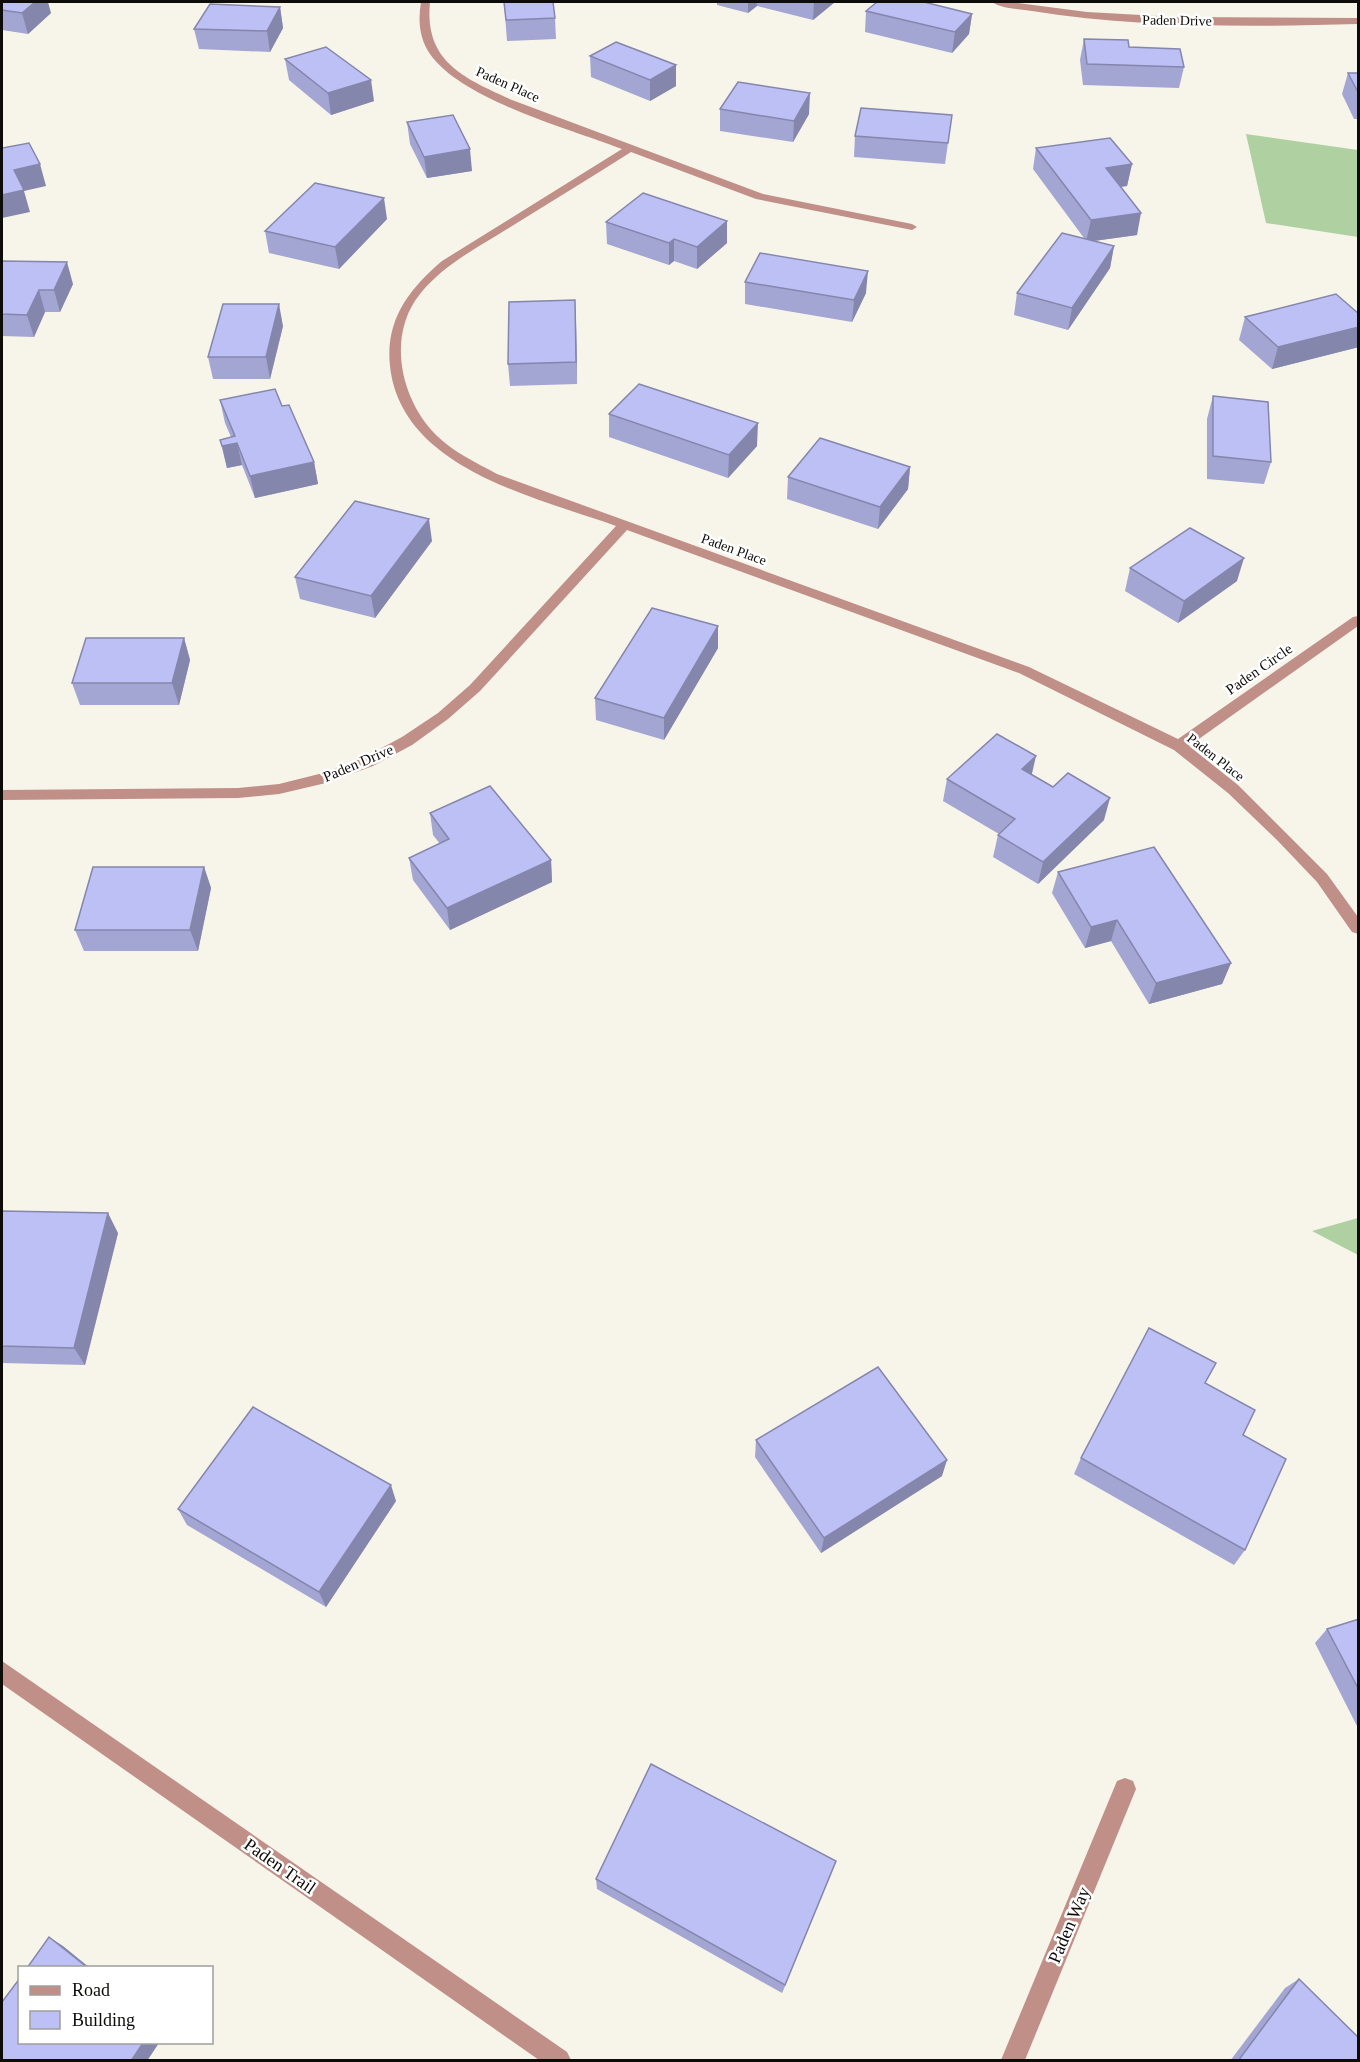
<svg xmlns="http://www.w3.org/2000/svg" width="1360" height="2062" viewBox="0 0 1360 2062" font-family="Georgia,serif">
	<rect width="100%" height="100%" fill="#f7f4ea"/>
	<!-- forest -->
	<g fill="#afd1a1">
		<polygon points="1246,134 1358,150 1358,237 1266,223"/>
		<polygon points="1358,1218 1358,1255 1312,1231"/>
	</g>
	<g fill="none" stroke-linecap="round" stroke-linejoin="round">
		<!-- minor -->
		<g fill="#c08f87" fill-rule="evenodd">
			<path d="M421,2H430C424,62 464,78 512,100L763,194L912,224L917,227L912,230L756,199L631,152C590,178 549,203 507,229C477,248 443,265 420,294C386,336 401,400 436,435C453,452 477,463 497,474L1029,667L1178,739L1353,617L1358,616V626L1189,746L1238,785L1327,874L1358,917V934L1352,932L1317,882L1277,840L1228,793L1174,750L1019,673L627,530L480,691L448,719L412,745L373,766L326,783L279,794L238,798L2,800V790L238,788L279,784L323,773L363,758L402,737L438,713L470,685L616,526C536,497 401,469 390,366C385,320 409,289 442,261L622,149C570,129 462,100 430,54C419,38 418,20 421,2Z"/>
			<path d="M992,2H1011L1087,12L1177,17L1358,18V24C1251,27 1139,28 1032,11C1020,9 1002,9 992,2Z"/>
			<polygon points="2,1661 567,2052 571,2060 539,2060 2,1684"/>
			<polygon points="1125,1778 1133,1781 1136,1789 1025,2060 1001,2060 1117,1781"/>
		</g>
	</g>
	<!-- wall -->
	<g fill="#a3a5d3">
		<polygon points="2,2 51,13 28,34 2,30"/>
		<polygon points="504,2 555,18 556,39 507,41"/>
		<polygon points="717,2 835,2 813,20 757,6 748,13 717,5"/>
		<polygon points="884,2 972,14 969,34 952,53 865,32 866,11"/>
		<polygon points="280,7 283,28 270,52 199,49 194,29"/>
		<polygon points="1084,39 1129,47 1184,67 1179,88 1083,85 1080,60"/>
		<polygon points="590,56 676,65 676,86 650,101 591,77"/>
		<polygon points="285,59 374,101 331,115 289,80"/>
		<polygon points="1348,73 1359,73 1359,119 1354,119 1342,94"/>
		<polygon points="720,109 809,114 793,142 720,131"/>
		<polygon points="952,115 945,164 854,157 855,136"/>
		<polygon points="407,122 472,171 427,178 410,144"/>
		<polygon points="1036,148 1132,164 1127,186 1121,187 1137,235 1094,241 1114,246 1110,268 1068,330 1014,315 1017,293 1084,238 1033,169"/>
		<polygon points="387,219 339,269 269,253 265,231"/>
		<polygon points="727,221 727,243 697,269 674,261 669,265 607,244 606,222"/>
		<polygon points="2,261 73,284 60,312 45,312 34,337 2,336"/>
		<polygon points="745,282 866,293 852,322 745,304"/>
		<polygon points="1359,314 1359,347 1272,369 1239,340 1245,317"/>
		<polygon points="576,322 577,384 510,386 508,364"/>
		<polygon points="283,326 270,379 213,379 208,357"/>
		<polygon points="1213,396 1271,462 1264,484 1207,479 1207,419"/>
		<polygon points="220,400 282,406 314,462 318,484 255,498 242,465 227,468 220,440 231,437 225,423"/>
		<polygon points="609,414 757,446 728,478 609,437"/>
		<polygon points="910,467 908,489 878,529 787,499 788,477"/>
		<polygon points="432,541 375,618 300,599 295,577"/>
		<polygon points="1130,568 1237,581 1178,623 1125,591"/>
		<polygon points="718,626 718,648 664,740 596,720 595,698"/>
		<polygon points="184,638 190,660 179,705 80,705 72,683"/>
		<polygon points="1032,775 1104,820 1038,884 993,857 998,835 999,834 943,801 947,779"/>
		<polygon points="430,813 551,860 552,882 450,930 413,880 409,858 440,844 433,835"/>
		<polygon points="204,867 211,888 198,951 84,951 75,930"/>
		<polygon points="1058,872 1231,963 1222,984 1149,1004 1111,941 1085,948 1052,893"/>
		<polygon points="2,1211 118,1233 85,1365 2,1363"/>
		<polygon points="1205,1383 1245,1550 1234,1565 1074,1474 1081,1458"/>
		<polygon points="756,1440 942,1476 821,1553 755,1457"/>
		<polygon points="396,1501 326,1607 187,1525 178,1509"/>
		<polygon points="1359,1619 1359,1730 1315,1643 1327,1629"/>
		<polygon points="836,1861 832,1871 782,1993 597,1889 596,1879"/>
		<polygon points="1299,1979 1359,2061 1230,2061 1285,1988"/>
	</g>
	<!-- shaded-wall -->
	<g fill="#8486ac">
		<polygon points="35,2 48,2 51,13 28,34 22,13"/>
		<polygon points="748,2 757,2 757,6 748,13"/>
		<polygon points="814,2 835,2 813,20"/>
		<polygon points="280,7 283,28 270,52 267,31"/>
		<polygon points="972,14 969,34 952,53 955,32"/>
		<polygon points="676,65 676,86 650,101 650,80"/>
		<polygon points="371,80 374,101 331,115 328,93"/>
		<polygon points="810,93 809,114 793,142 794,121"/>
		<polygon points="470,149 472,171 427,178 424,157"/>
		<polygon points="40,164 46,186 24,191 30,212 2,218 2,195 14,170"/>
		<polygon points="1132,164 1127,186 1102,189 1106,168"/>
		<polygon points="384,198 387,219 339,269 335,247"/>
		<polygon points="1141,213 1137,235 1086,242 1091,220"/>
		<polygon points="727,221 727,243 697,269 697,247"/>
		<polygon points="674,239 674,261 669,265 669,243"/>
		<polygon points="1114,246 1110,268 1068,330 1072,308"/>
		<polygon points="67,262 73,284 60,312 54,290"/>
		<polygon points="868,271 866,293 852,322 854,300"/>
		<polygon points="39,290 45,312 34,337 27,315"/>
		<polygon points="575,300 576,322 577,384 576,362"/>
		<polygon points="279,304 283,326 270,379 266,357"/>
		<polygon points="1359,327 1359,347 1272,369 1278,347"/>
		<polygon points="758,423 757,446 728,478 729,455"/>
		<polygon points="237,443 242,465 227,468 222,446"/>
		<polygon points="314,462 318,484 255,498 250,476"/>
		<polygon points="910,467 908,489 878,529 880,507"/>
		<polygon points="429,519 432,541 375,618 371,596"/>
		<polygon points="1244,558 1237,581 1178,623 1184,601"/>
		<polygon points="718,626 718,648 664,740 664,718"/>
		<polygon points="184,638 190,660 179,705 172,683"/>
		<polygon points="1036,756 1031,778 1022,769"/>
		<polygon points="1110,798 1104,820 1038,884 1043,862"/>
		<polygon points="551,860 552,882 450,930 447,908"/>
		<polygon points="204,867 211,888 198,951 190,930"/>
		<polygon points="1117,920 1111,941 1085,948 1091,927"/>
		<polygon points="1231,963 1222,984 1149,1004 1156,983"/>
		<polygon points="108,1213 118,1233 85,1365 74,1348"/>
		<polygon points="947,1460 942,1476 821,1553 824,1538"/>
		<polygon points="391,1485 396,1501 326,1607 319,1592"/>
		<polygon points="836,1861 832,1871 782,1993 785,1985"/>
		<polygon points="49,1937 63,1946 90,1968 88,1968"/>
		<polygon points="143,2043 159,2043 147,2061 131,2061"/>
	</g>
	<!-- building -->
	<g fill="#bdc0f5" stroke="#8486ac" stroke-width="1.5">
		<polygon points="2,2 35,2 22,13 2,10"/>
		<polygon points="504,2 553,2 555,18 506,20"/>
		<polygon points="877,2 924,2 972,14 955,32 866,11"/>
		<polygon points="210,4 280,7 267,31 194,29"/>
		<polygon points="1084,39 1128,40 1129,47 1180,49 1184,67 1087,64"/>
		<polygon points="616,42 676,65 650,80 590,56"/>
		<polygon points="326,47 371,80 328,93 285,59"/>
		<polygon points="1348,73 1359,73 1359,94"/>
		<polygon points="738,82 810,93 794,121 720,109"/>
		<polygon points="861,108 952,115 948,143 855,136"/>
		<polygon points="453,115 470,149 424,157 407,122"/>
		<polygon points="1110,138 1132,164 1106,168 1141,213 1091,220 1036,148"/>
		<polygon points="29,143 40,164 14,170 24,190 2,195 2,148"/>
		<polygon points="315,183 384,198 335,247 265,231"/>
		<polygon points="643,193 727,221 697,247 674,239 669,243 606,222"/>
		<polygon points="1062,233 1114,246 1072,308 1017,293"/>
		<polygon points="760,253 868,271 854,300 745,282"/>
		<polygon points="2,261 67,262 54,290 39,290 27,315 2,314"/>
		<polygon points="1336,294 1359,314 1359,327 1278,347 1245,317"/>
		<polygon points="575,300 576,362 508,364 509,302"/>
		<polygon points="223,304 279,304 266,357 208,357"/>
		<polygon points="639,384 758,423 729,455 609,414"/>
		<polygon points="275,389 282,406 289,405 314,462 250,476 237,443 222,446 220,440 235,436 220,400"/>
		<polygon points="1213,396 1268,402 1271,462 1213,456"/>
		<polygon points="820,438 910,467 880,507 788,477"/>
		<polygon points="355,501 429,519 371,596 295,577"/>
		<polygon points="1190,528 1244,558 1184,601 1130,568"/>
		<polygon points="652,608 718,626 664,718 595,698"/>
		<polygon points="86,638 184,638 172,683 72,683"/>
		<polygon points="997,734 1036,756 1022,769 1053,787 1068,773 1110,798 1043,862 998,835 1015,819 947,779"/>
		<polygon points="490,786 551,860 447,908 409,858 449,839 430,813"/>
		<polygon points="1154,847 1231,963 1156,983 1117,920 1091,927 1058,872"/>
		<polygon points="93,867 204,867 190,930 75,930"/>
		<polygon points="2,1211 108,1213 74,1348 2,1346"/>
		<polygon points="1149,1328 1216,1363 1205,1383 1255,1410 1243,1435 1286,1459 1245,1550 1081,1458"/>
		<polygon points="878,1367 947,1460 824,1538 756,1440"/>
		<polygon points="253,1407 391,1485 319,1592 178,1509"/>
		<polygon points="1359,1619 1359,1690 1327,1629"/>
		<polygon points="651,1764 836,1861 785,1985 596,1879"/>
		<polygon points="49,1937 88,1968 27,1968"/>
		<polygon points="20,1978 20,2043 143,2043 131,2061 2,2061 2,2002"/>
		<polygon points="1299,1979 1359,2038 1359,2061 1238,2061"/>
	</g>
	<g text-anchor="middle" stroke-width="5" stroke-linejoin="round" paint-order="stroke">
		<!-- far-street labels -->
		<g font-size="14" fill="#0d0c09" stroke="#fff">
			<text transform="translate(1177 20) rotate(1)" y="5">Paden Drive</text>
			<text transform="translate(508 84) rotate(24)" y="5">Paden Place</text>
			<text transform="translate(734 549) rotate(20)" y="5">Paden Place</text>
			<text transform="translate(1216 757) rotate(38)" y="5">Paden Place</text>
		</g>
		<!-- street labels -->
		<g font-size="15" fill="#0d0c09" stroke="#fff">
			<text transform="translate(1259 669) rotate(-35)" y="5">Paden Circle</text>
			<text transform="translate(358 763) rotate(-23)" y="5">Paden Drive</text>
		</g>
		<!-- near-street labels -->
		<g font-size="18" fill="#0d0c09" stroke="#fff">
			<text transform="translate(280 1866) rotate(35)" y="6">Paden Trail</text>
			<text transform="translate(1069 1925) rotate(-67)" y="6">Paden Way</text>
		</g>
	</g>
	<!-- border -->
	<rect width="1360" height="2062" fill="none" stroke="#0d0c09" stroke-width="6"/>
	<!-- legend -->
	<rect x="18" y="1966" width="195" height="78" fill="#ffffff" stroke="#9e9e9d" stroke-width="1.5"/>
	<rect x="30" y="1986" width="30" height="9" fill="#c08f87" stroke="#9e9e9d" stroke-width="1.5"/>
	<text x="72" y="1996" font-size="18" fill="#0d0c09">Road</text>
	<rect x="30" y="2011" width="30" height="18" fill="#bdc0f5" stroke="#9e9e9d" stroke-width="1.5"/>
	<text x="72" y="2026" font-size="18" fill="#0d0c09">Building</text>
</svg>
